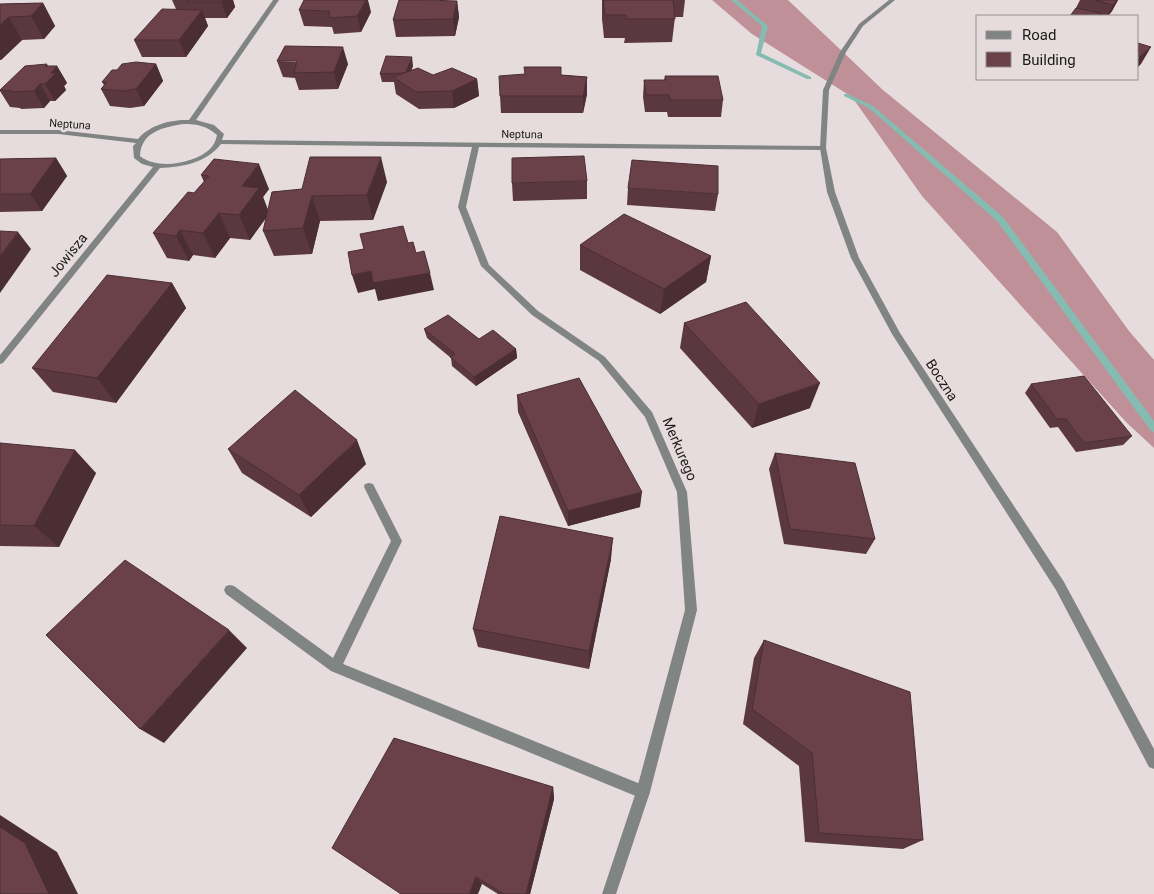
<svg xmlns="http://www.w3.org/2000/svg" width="1154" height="894" viewBox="0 0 1154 894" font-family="Roboto,sans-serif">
	<rect width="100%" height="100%" fill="#e6dcdd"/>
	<!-- forest -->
	<polygon fill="#bf9097" points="712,0 788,0 883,90 1057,232 1129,331 1154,360 1154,448 1126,422 922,196 852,97 752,34"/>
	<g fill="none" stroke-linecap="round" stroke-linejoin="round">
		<!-- stream -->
		<g fill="#86bbb1" fill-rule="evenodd">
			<polygon points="731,0 737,0 768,26 761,53 811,77 811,79 807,79 756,55 762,26"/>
			<polygon points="844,94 848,94 873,106 1003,217 1154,421 1154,432 1151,431 997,221 869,108 844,96"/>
		</g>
		<!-- service -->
		<polygon fill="#808483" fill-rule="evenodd" points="369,483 373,484 402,541 343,664 648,787 650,792 648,797 643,799 331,671 226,594 224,590 226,586 230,585 234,586 333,658 391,541 364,487 365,484"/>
		<!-- minor -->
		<path fill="#808483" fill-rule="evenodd" d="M273,0H279L196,120L214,125L224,134L222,140L823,146L826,148L823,150L479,147L466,207L489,265L538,311L605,357L652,412L687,492L697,610L650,792L616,894H602L636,792L685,610L677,492L645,417L599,361L532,315L481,266L458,207L472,147L221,144C206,163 183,167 160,168L3,363L0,364V355L153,167L142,164L134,158L133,146L136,143L58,134H0V130H58L138,139C149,125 172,119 189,120ZM184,124C197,124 207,126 217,135C216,140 214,145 210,149C194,164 157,170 140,156C141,132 163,127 184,124Z"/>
		<!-- tertiary -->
		<polygon fill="#808483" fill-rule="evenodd" points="889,0 895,0 863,26 846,52 829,90 826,148 835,192 859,258 900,333 1064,582 1154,749 1154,769 1149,767 1056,590 892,334 851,258 827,192 820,148 823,90 840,52 859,24"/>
	</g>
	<!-- wall -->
	<g fill="#5b383f">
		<polygon points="172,0 233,0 235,7 227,18 205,18 208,26 186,57 142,57 134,40 176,9"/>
		<polygon points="602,0 685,0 683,17 675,17 672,42 624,43 625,38 604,38 602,19"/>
		<polygon points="1080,0 1118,0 1112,11 1108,16 1070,16 1076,8"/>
		<polygon points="457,1 459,17 455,36 396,37 393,20"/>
		<polygon points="43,3 55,26 44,39 22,40 1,60 0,60 0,4"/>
		<polygon points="299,10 371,12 361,32 334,34 332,27 304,26"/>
		<polygon points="277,61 348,64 338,89 299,90 295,78 283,77"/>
		<polygon points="156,64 163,81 144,106 130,108 110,106 101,89 104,85 102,82 117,70"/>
		<polygon points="48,66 57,66 67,83 64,86 66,90 55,101 50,101 44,108 21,109 20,108 10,107 0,91 0,90"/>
		<polygon points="413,66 411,70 433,75 477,79 479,96 454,108 419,109 396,94 394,82 382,82 380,74"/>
		<polygon points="561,75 587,77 587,94 583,113 501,113 500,96"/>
		<polygon points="665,76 723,100 721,117 668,117 667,112 645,112 643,97 644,80 664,80"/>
		<polygon points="56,158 67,176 42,211 0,212 0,159"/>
		<polygon points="214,159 269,189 263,197 268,210 272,192 387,182 373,220 320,221 312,254 274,256 263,231 267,217 250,240 230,238 215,258 193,255 189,261 167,258 153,233 194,193 204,182 201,175"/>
		<polygon points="587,181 587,199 513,201 512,183"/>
		<polygon points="628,188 718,194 715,211 627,205"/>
		<polygon points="580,245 711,256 706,282 660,314 580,270"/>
		<polygon points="172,283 186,308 116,403 53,392 32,368"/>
		<polygon points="684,323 810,408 752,428 680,348"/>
		<polygon points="424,329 479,339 516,349 517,358 476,386 452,366 451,358 427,338"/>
		<polygon points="1031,384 1132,436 1123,445 1076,452 1058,427 1050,428 1025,393"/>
		<polygon points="517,395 640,507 568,526 518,412"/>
		<polygon points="0,443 96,473 59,547 0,546"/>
		<polygon points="228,449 366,464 311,517 242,473"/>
		<polygon points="775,453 875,539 866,554 784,544 769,469"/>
		<polygon points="611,559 589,669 478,647 473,629"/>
		<polygon points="764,640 923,840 903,849 805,842 799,766 743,724 754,658"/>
		<polygon points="553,787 554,799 530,894 498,894 482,884 401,894"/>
	</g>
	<!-- shaded-wall -->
	<g fill="#4a2e33">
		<polygon points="220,0 233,0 235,7 227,18 221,2"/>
		<polygon points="366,0 368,0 371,12 361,32 357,16"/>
		<polygon points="1117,0 1118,0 1112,11 1108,16 1107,16 1113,5"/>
		<polygon points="457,1 459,17 455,36 453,19"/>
		<polygon points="43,3 55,26 44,39 31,16"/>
		<polygon points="202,10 208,26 186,57 179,40"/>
		<polygon points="9,17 22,40 1,60 0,58 0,25"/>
		<polygon points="343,47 348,64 338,89 334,72"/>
		<polygon points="1151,47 1141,64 1138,67 1138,59 1139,57"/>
		<polygon points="412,57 413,66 407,82 405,73"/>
		<polygon points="47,64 51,72 57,66 67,83 64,86 66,90 55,101 45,84 45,66"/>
		<polygon points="156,64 163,81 144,106 136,89"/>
		<polygon points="587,77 587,94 583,113 583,96"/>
		<polygon points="477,79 479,96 454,108 452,91"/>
		<polygon points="40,84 50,101 44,108 34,91"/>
		<polygon points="381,157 387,182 373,220 367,195"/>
		<polygon points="56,158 67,176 42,211 30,194"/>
		<polygon points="259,164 269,189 263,197 269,213 250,240 239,215 242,186"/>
		<polygon points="312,196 320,221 312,254 303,228"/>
		<polygon points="219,213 230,238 215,258 203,233"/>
		<polygon points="180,230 193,255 189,261 176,236"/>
		<polygon points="18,232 31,249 0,293 0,256"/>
		<polygon points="711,256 706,282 660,314 664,289"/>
		<polygon points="371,271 430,273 434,290 378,301 375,289 358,293 352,275"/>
		<polygon points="172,283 186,308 116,403 97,378"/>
		<polygon points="516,349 517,358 476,386 474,377"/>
		<polygon points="820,383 810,408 752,428 759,404"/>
		<polygon points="357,440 366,464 311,517 299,495"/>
		<polygon points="75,450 96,473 59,547 34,526"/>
		<polygon points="642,492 640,507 568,526 568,511"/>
		<polygon points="613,538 611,559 589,669 589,651"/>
		<polygon points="229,630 247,648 164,743 140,729"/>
		<polygon points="553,787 554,799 530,894 526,894"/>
		<polygon points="0,815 57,852 78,894 49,894 0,827"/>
		<polygon points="476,877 482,884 478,894 469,894"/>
	</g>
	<!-- building -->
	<g fill="#6a4149" stroke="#4a2e33">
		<polygon points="188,0 223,0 221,2 187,2"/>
		<polygon points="304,0 366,0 357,16 330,18 329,11 299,10"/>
		<polygon points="399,0 427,0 457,1 453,19 393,20"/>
		<polygon points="603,0 673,0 675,19 626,19 626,15 605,15"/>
		<polygon points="1095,0 1117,0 1113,5"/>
		<polygon points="43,3 31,16 9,17 0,25 0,4"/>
		<polygon points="1076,8 1100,13 1098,16 1070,16"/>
		<polygon points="162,9 202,10 179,40 134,40"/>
		<polygon points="1138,43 1151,47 1139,57 1138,57"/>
		<polygon points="285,46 343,47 334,72 294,73 297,61 277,61"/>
		<polygon points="386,56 412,57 406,72 403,73 380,74"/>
		<polygon points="136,62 156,64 136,89 122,91 101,89 107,82 102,82 112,70 117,70 122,64"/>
		<polygon points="47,64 45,66 57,66 51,73 56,73 45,84 40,84 34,91 11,92 12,91 0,90 25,66"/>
		<polygon points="524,67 561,67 561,75 587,77 583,96 500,96 499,76 525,74"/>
		<polygon points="418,68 433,75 452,68 477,79 452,91 416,92 393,77"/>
		<polygon points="665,76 718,76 723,100 670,100 669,95 646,95 644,80 666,80"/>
		<polygon points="584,156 587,181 512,183 512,158"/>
		<polygon points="310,157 381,157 367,195 312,196 303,228 263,231 272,192 302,189"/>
		<polygon points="56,158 30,194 0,194 0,159"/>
		<polygon points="214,159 259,164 242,186 259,188 239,215 219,213 203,233 180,230 176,236 153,233 188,192 194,193 209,176 201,175"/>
		<polygon points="632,160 718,166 718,194 628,188"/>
		<polygon points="624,214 711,256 664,289 580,245"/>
		<polygon points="403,226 408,243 413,242 416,253 424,251 430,273 373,283 371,271 352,275 348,252 364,249 360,234"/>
		<polygon points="0,231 18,232 0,256"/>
		<polygon points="107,275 172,283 97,378 32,368"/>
		<polygon points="746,302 820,383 759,404 684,323"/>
		<polygon points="448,315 479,339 493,330 516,349 474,377 450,357 455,354 424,329"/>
		<polygon points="1084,376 1132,436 1084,443 1066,419 1057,419 1031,384"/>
		<polygon points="579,378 642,492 568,511 517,395"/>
		<polygon points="295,390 357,440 299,495 228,449"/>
		<polygon points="0,443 75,450 34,526 0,525"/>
		<polygon points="775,453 855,463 875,539 790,529"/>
		<polygon points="500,516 613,538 589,651 473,629"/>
		<polygon points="125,560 229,630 140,729 46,635"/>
		<polygon points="764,640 910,692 923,840 819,833 812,753 752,709"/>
		<polygon points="394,738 553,787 526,894 504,894 476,877 469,894 401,894 332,848"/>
		<polygon points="0,827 25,843 49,894 0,894"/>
	</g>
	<g text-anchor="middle" stroke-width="5" stroke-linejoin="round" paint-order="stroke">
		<!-- far-street labels -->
		<g font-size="11" fill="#1c1919" stroke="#e6dcdd">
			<text transform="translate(70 124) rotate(4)" y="4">Neptuna</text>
			<text transform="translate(522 134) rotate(1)" y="4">Neptuna</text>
		</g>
		<!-- street labels -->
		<g font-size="14" fill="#1c1919" stroke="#e6dcdd">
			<text transform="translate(68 255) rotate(-51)" y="5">Jowisza</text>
			<text transform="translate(942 380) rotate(57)" y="5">Boczna</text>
			<text transform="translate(680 449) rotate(67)" y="5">Merkurego</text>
		</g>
	</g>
	<!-- legend -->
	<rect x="976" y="15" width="162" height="65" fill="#e6dcdd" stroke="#958e8f"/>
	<rect x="986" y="31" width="25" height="8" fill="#808483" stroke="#958e8f"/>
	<text x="1022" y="40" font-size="15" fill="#1c1919">Road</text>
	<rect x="986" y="52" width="25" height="15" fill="#6a4149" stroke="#958e8f"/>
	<text x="1022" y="65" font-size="15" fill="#1c1919">Building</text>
</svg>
